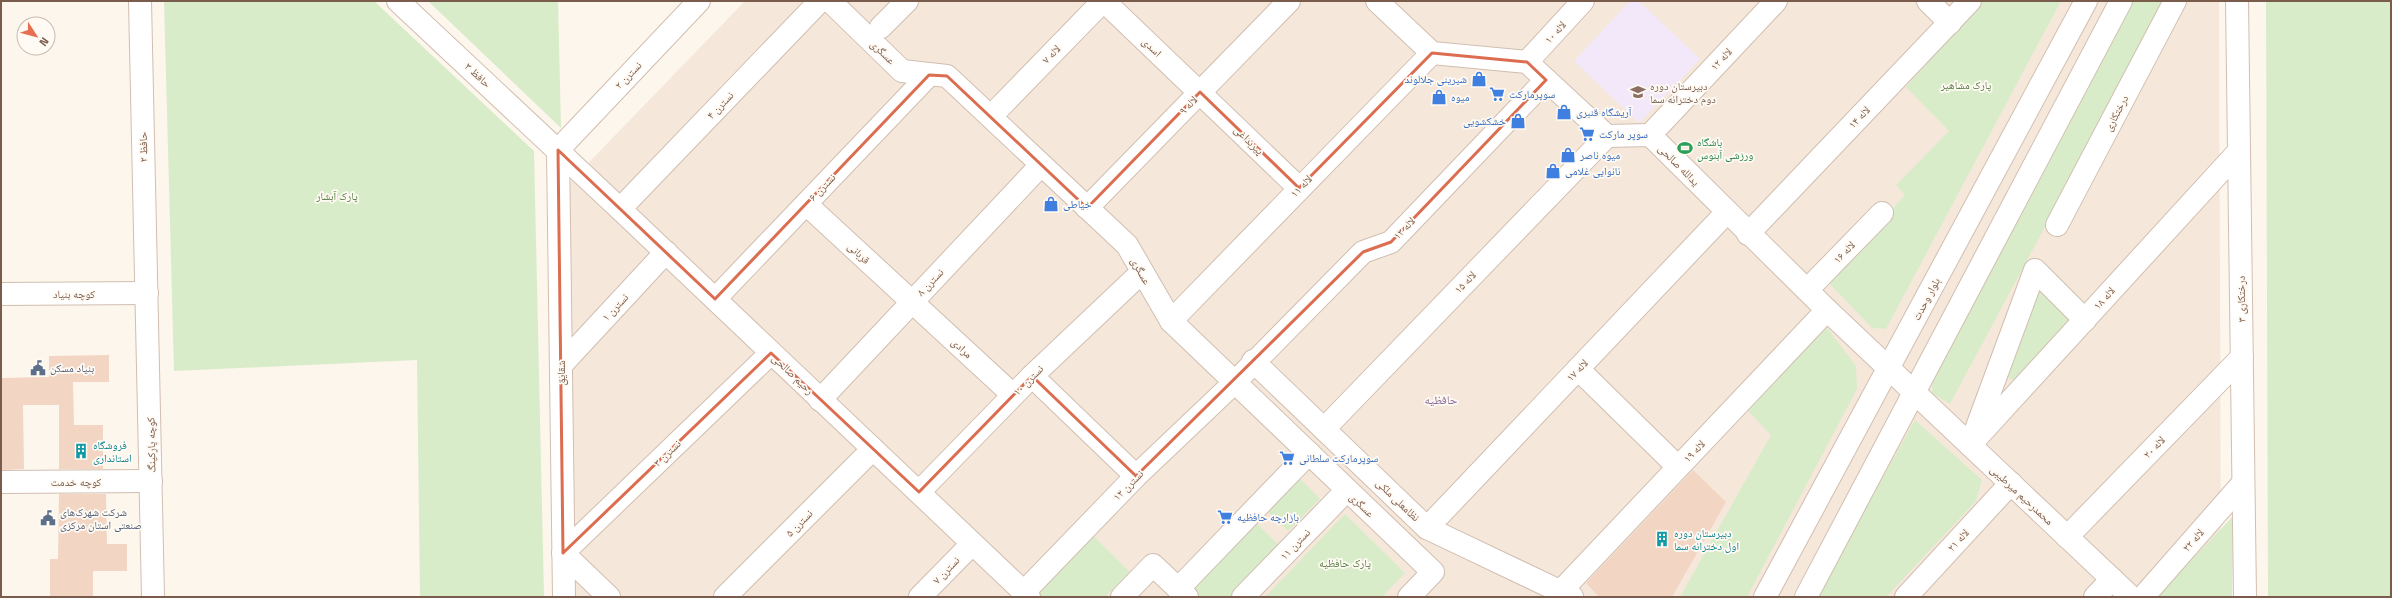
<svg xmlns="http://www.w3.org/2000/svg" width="2392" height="598" viewBox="0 0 2392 598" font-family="'Space Grotesk','Noto Naskh Arabic',sans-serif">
	<rect width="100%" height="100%" fill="#fdf6ec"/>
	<!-- residential -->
	<polygon fill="#f5e8da" points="745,1 2219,1 2221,597 573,597 568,184"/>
	<!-- education -->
	<polygon fill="#f3e8fa" points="1630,1 1639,1 1700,59 1639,123 1574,61"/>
	<!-- green -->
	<g fill="#d8ecc9">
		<polygon points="164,1 374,1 534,151 544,597 420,597 417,360 174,371"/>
		<polygon points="428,1 558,1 561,128"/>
		<polygon points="1983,1 2061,1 1886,329 1872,328 1827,281 1905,195 1896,185 1949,131 1906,87"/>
		<polygon points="2130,1 2166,1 1950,404 1932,393 1933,372"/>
		<polygon points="2266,1 2391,1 2391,597 2268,597"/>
		<polygon points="2039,291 2069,320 2013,380 2007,377"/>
		<polygon points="1827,328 1856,366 1857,389 1747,597 1680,597 1771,435 1745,408"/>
		<polygon points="1915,420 1982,480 1976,501 1886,597 1816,597"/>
		<polygon points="1298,477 1320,499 1288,531 1265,509"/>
		<polygon points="1345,514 1405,573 1382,597 1265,597"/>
		<polygon points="2233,516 2232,597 2157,597"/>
		<polygon points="1254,521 1281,547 1232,597 1200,597 1189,587"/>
		<polygon points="1090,533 1130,572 1105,597 1035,597"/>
	</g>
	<!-- building -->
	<g fill="#f3d5c3">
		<polygon points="109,355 109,382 73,382 74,425 103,425 103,469 59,469 59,405 23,405 24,469 1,470 1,378 49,377 49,356"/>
		<polygon points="1693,470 1726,502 1672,597 1599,597 1586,583"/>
		<polygon points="59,494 106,494 107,544 127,544 127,571 93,571 93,597 50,597 50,559 58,559"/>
	</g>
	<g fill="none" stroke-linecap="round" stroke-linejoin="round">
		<!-- minor casing -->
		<g stroke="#d1beb0" stroke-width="24">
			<g id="minor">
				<polyline points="140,1 153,597"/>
				<polyline points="398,1 620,209 1029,597"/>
				<polyline points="830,1 902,71 947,76 1127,245 1171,321 1433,572 1409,597"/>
				<polyline points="1104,1 1299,188"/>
				<polyline points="1377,1 1432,53 1527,62 1607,136 1650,135 1827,310 2131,597"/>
				<polyline points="1928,1 1950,23"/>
				<polyline points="2237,1 2245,597"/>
				<polyline points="881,27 907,1"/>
				<polyline points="1527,62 1583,1"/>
				<polyline points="999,108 1103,1"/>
				<polyline points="1650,135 1776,1"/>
				<polyline points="558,150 564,597"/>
				<polyline points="558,150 699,1"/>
				<polyline points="806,204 1013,395"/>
				<polyline points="1087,208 1289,1"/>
				<polyline points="620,209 820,1"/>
				<polyline points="2057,225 2175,1"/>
				<polyline points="1748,234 1970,1"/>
				<polyline points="1807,290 1882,213"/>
				<polyline points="1,294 147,293"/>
				<polyline points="715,299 929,75"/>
				<polyline points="1171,321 1432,53"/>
				<polyline points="1253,361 1427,528 1572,597"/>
				<polyline points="564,362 666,252"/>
				<polyline points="1578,369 1678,467"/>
				<polyline points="1032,376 1136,476"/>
				<polyline points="820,400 1041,165"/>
				<polyline points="1324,429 1607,136"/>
				<polyline points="1974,435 2035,270 2085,320"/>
				<polyline points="1970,445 2239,151"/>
				<polyline points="1,482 151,481"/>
				<polyline points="919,492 1032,376 1142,272"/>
				<polyline points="1427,528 1727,212"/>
				<polyline points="2067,537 2242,357"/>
				<polyline points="1178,589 1309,453"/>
				<polyline points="1561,591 1827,310"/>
				<polyline points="1024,592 1136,476 1236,381 1363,252 1391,242 1546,80"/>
				<polyline points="609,597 563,553 771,353"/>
				<polyline points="725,597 873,449"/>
				<polyline points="920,597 972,544"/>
				<polyline points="1122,597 1153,565 1187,597"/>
				<polyline points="1243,597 1347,490"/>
				<polyline points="1765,597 2086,1"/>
				<polyline points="1806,597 2121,1"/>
				<polyline points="1906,597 2011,483"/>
				<polyline points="2095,597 2112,579"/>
				<polyline points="2143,597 2243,483"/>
			</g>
		</g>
		<!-- minor -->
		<use href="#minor" stroke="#fff" stroke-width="22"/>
	</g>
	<!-- marked area -->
	<path fill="none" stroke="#dc6d51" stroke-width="3" stroke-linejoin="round" d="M1432,53L1527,62L1546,80L1391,242L1363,252L1136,476L1032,376L919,492L771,353L563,553L558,150L715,299L929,75L947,76L1087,208L1200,92L1299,188Z"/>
	<!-- icons -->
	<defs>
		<g id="shop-bare" transform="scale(1.2)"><path d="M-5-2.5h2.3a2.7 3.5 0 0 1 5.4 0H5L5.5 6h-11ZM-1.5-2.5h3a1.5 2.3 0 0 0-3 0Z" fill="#3f7fe0" stroke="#fffaf3" stroke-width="2.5" paint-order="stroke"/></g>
		<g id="school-bare" transform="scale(1.2)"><path d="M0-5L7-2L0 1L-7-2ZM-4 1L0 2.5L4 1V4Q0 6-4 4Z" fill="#8d6e63" stroke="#fffaf3" stroke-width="2.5" paint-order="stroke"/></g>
		<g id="supermarket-bare" transform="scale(1.2)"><path d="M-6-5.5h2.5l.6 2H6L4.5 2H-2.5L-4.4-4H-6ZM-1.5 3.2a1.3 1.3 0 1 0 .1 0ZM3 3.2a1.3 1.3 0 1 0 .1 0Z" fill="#3f7fe0" stroke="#fffaf3" stroke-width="2.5" paint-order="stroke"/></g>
		<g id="stadium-bare" transform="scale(1.2)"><path d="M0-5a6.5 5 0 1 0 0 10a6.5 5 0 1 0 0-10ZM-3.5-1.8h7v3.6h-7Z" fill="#2e9e5b" stroke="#fffaf3" stroke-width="2.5" paint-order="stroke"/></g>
		<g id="civic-bare" transform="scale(1.2)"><path d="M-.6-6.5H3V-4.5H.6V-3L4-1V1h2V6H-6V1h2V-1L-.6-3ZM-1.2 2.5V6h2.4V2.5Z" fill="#5c6f8a" stroke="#fffaf3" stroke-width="2.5" paint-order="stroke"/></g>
		<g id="building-bare" transform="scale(1.2)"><path d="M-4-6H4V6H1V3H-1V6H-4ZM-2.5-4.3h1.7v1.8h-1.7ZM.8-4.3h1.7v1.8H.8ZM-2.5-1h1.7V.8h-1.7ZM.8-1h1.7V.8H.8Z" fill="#0f9aa8" stroke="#fffaf3" stroke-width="2.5" paint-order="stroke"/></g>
	</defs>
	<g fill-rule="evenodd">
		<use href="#shop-bare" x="1479" y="79"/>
		<use href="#school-bare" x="1638" y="92"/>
		<use href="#supermarket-bare" x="1497" y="94"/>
		<use href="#shop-bare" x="1439" y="97"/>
		<use href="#shop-bare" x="1564" y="112"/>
		<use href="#shop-bare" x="1518" y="121"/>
		<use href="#supermarket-bare" x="1587" y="134"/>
		<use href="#stadium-bare" x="1685" y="148"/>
		<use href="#shop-bare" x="1568" y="155"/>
		<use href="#shop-bare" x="1553" y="171"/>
		<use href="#shop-bare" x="1051" y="204"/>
		<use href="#civic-bare" x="38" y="368"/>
		<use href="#building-bare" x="81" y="451"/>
		<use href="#supermarket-bare" x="1287" y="458"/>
		<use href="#supermarket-bare" x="1225" y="517"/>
		<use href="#civic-bare" x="48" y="518"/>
		<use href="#building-bare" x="1662" y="539"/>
	</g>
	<g text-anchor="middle" stroke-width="3.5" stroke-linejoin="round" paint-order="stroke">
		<!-- street labels -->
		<g font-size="11" fill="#7a5c4d" stroke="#fffaf3">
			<text transform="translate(1555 32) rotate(-47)" y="4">لاله ۱۰</text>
			<text transform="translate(1152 47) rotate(44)" y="4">اسدی</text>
			<text transform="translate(883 52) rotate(44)" y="4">عسگری</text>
			<text transform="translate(1051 54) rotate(-46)" y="4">لاله ۷</text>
			<text transform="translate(1721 59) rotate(-47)" y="4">لاله ۱۲</text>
			<text transform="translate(478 75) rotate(43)" y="4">حافظ ۳</text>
			<text transform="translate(628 75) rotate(-46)" y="4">نسترن ۲</text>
			<text transform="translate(720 105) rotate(-46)" y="4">نسترن ۴</text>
			<text transform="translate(1188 105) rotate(-46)" y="4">لاله ۹</text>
			<text transform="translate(2116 113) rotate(-62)" y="4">درختکاری</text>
			<text transform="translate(1859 117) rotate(-46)" y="4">لاله ۱۴</text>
			<text transform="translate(1249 140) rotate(44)" y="4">پیربداغی</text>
			<text transform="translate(143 147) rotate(-91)" y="4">حافظ ۲</text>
			<text transform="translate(1679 165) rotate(45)" y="4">یدالله صالحی</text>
			<text transform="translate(1301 186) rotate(-46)" y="4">لاله ۱۱</text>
			<text transform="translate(822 187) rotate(-46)" y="4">نسترن ۶</text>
			<text transform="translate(1404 228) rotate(-46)" y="4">لاله ۱۳</text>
			<text transform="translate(1844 252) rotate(-46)" y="4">لاله ۱۶</text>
			<text transform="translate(859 253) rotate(43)" y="4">قربانی</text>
			<text transform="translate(1141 271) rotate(61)" y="4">عسگری</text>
			<text transform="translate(930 282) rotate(-46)" y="4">نسترن ۸</text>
			<text transform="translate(1465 282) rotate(-46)" y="4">لاله ۱۵</text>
			<text x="74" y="298">کوچه بنیاد</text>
			<text transform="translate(2104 298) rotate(-48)" y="4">لاله ۱۸</text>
			<text transform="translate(1926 299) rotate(-62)" y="4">بلوار وحدت</text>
			<text transform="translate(2241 299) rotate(-91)" y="4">درختکاری ۳</text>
			<text transform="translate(615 307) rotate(-47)" y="4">نسترن ۱</text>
			<text transform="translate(962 348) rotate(43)" y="4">مرادی</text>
			<text transform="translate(1577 370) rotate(-46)" y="4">لاله ۱۷</text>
			<text transform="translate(561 373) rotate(-91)" y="4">شقایق</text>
			<text transform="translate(793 374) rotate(44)" y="4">رحیم صالحی</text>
			<text transform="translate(1028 380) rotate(-45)" y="4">نسترن ۱۰</text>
			<text transform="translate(151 445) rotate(-91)" y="4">کوچه پارکینگ</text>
			<text transform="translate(2154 447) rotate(-46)" y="4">لاله ۲۰</text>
			<text transform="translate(1694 451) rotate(-46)" y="4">لاله ۱۹</text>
			<text transform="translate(667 453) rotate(-44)" y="4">نسترن ۳</text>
			<text x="76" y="486">کوچه خدمت</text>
			<text transform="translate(1128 485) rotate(-45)" y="4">نسترن ۱۲</text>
			<text transform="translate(2022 495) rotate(43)" y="4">محمدرحیم میرطیبی</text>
			<text transform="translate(1398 500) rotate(44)" y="4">نظامعلی ملکی</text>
			<text transform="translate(1362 505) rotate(44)" y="4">عسگری</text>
			<text transform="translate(799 523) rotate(-45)" y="4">نسترن ۵</text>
			<text transform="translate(1958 540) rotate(-47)" y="4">لاله ۲۱</text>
			<text transform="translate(2193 540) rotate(-49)" y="4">لاله ۲۲</text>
			<text transform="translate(1295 544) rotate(-46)" y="4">نسترن ۱۱</text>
			<text transform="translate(946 570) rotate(-46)" y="4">نسترن ۷</text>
		</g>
		<!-- shop labels -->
		<g font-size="11" fill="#366cbe" stroke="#fffaf3" text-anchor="start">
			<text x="1467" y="83" text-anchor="end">شیرینی جلالوند</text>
			<text x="1509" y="98">سوپرمارکت</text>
			<text x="1451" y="101">میوه</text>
			<text x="1576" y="116">آریشگاه قنبری</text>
			<text x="1506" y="125" text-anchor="end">خشکشویی</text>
			<text x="1599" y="138">سوپر مارکت</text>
			<text x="1580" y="159">میوه ناصر</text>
			<text x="1565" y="175">نانوایی غلامی</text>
			<text x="1063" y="208">خیاطی</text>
			<text x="1299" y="462">سوپرمارکت سلطانی</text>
			<text x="1237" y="521">بازارچه حافظیه</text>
		</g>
		<!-- park labels -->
		<g font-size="11" fill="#537a41" stroke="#fffaf3">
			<text x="1966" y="89">پارک مشاهیر</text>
			<text x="337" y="200">پارک آبشار</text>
			<text x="1345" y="567">پارک حافظیه</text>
		</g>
		<!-- education labels -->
		<g font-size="11" fill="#785e54" stroke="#fffaf3" text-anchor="start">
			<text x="1650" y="90">دبیرستان دوره<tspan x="1650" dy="13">دوم دخترانه سما</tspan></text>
		</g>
		<!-- leisure labels -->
		<g font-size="11" fill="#27864d" stroke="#fffaf3" text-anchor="start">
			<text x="1697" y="146">باشگاه<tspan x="1697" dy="13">ورزشی آبنوس</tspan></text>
		</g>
		<!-- service labels -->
		<g font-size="11" fill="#4e5e75" stroke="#fffaf3" text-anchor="start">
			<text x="50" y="372">بنیاد مسکن</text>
			<text x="60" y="516">شرکت شهرک‌های<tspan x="60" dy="13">صنعتی استان مرکزی</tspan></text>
		</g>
		<!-- culture labels -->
		<g font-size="11" fill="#0d838f" stroke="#fffaf3" text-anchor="start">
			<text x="93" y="449">فروشگاه<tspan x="93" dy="13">استانداری</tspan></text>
			<text x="1674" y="537">دبیرستان دوره<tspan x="1674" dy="13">اول دخترانه سما</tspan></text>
		</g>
		<!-- neighbourhood labels -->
		<g font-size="12" fill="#846695" stroke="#fffaf3">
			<text x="1441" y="404">حافظیه</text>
		</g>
	</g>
	<!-- border -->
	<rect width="2392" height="598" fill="none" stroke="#7a5c4d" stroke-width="4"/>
	<!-- north arrow -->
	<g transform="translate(36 36) rotate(126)"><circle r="19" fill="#fffaf3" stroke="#cabbb1"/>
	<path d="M0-3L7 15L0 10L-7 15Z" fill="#e76f51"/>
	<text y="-6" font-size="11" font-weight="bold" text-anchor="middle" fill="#7a5c4d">N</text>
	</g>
</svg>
